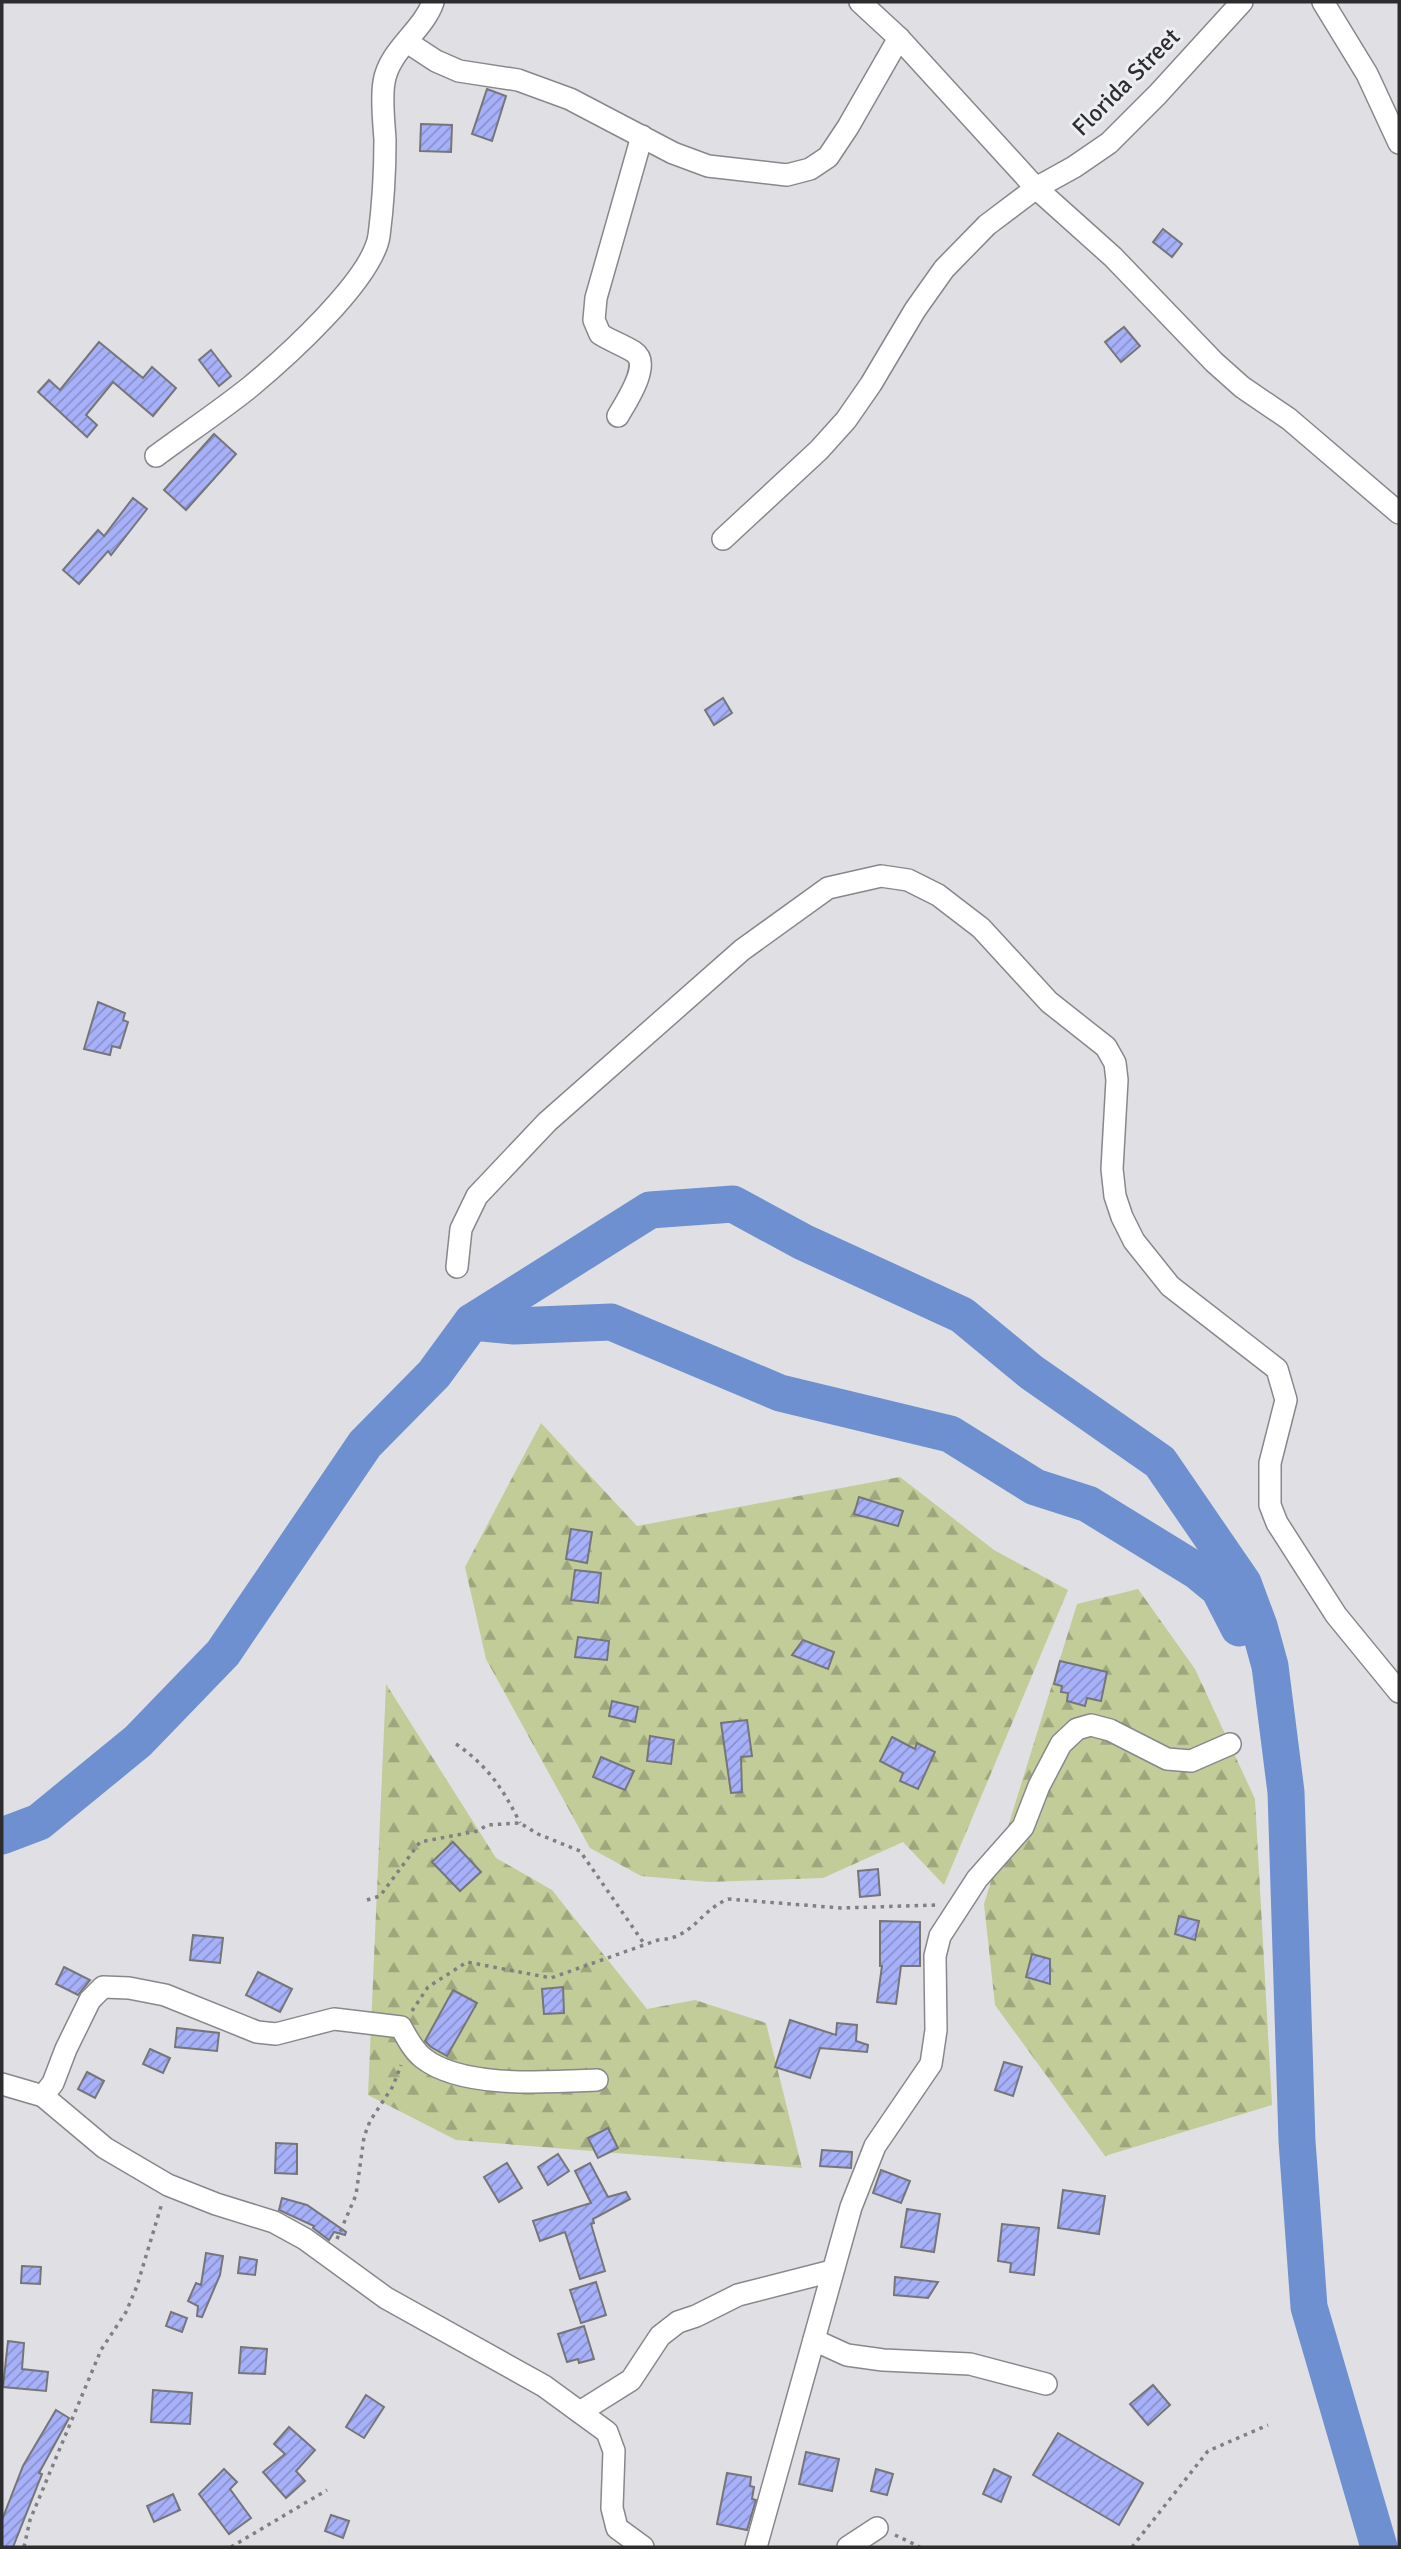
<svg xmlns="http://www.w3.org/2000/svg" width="1401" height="2549" viewBox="0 0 1401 2549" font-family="Signika,sans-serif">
	<defs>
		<pattern id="forest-firs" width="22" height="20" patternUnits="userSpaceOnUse" patternTransform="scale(1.75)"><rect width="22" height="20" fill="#c1cc98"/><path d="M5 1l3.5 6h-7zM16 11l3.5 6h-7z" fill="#9da67c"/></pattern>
		<pattern id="building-hatch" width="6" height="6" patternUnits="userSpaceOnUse" patternTransform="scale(1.75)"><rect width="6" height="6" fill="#a6b1fa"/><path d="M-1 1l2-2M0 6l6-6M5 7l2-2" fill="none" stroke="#8890cb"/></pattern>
	</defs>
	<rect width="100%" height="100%" fill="#e0e0e4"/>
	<!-- forest -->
	<g fill="url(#forest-firs)">
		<polygon points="541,1423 637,1526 900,1477 994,1550 1068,1590 944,1885 903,1842 823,1878 709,1882 641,1876 590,1848 486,1659 465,1567"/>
		<polygon points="1138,1589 1195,1669 1255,1799 1272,2105 1105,2156 995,2005 984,1904 1077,1604"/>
		<polygon points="386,1684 496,1858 552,1890 647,2009 695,2000 766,2023 802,2168 456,2140 368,2095"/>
	</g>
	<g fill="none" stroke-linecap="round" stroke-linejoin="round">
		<!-- river -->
		<g stroke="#6e90d1" stroke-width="37">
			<polyline points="472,1322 514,1326 611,1322 780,1393 950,1434 1035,1487 1088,1504 1197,1571 1219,1589 1239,1628"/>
			<polyline points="2,1836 39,1822 138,1741 223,1653 365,1444 434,1374 472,1322 650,1210 733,1204 803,1242 962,1315 1031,1372 1160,1462 1243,1583 1259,1626 1270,1666 1286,1792 1297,2141 1309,2307 1379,2547"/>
		</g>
	</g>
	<!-- building -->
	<g fill="url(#building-hatch)" stroke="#76767a" stroke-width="2">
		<polygon points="487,89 506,96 492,141 472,134"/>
		<polygon points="421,124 452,125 451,152 420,151"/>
		<polygon points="1163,229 1182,244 1172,257 1153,242"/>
		<polygon points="1124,327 1140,346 1121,362 1105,342"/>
		<polygon points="99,342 143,378 152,367 176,388 153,416 113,382 86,415 97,425 87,437 38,392 49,380 60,390"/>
		<polygon points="211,350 231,376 219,386 199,360"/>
		<polygon points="214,434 236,454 186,510 164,490"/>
		<polygon points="133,498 147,509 111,555 108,551 79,584 63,570 98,530 104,536"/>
		<polygon points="723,698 732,713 714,725 705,710"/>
		<polygon points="98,1002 125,1013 123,1020 128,1022 120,1048 112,1046 110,1055 84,1049"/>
		<polygon points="859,1497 903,1511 898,1526 854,1514"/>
		<polygon points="571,1529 592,1532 587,1563 566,1559"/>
		<polygon points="575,1570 601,1573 598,1603 571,1600"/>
		<polygon points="578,1637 609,1641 607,1660 575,1657"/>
		<polygon points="803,1640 834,1652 828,1669 792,1655"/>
		<polygon points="1060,1661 1107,1672 1101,1701 1087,1698 1085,1706 1067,1701 1068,1693 1061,1692 1062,1686 1054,1684"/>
		<polygon points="612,1701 638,1707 635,1722 609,1716"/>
		<polygon points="747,1720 752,1756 741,1757 742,1792 731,1793 721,1723"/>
		<polygon points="650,1736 674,1740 671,1764 647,1761"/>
		<polygon points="892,1737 915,1749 917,1743 935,1752 918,1789 900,1781 903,1773 880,1761"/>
		<polygon points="601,1757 634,1771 625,1790 593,1777"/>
		<polygon points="453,1842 481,1872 460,1891 432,1862"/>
		<polygon points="878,1869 880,1895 860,1897 858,1871"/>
		<polygon points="1179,1916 1199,1921 1195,1940 1175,1934"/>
		<polygon points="880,1921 920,1922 920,1966 901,1966 896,2004 877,2002 882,1966 880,1966"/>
		<polygon points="193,1935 223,1938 220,1963 190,1960"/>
		<polygon points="1032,1954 1050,1959 1050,1984 1026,1977"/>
		<polygon points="64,1967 90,1980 78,1995 56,1984"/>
		<polygon points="258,1972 292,1989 280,2012 246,1995"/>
		<polygon points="563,1987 564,2013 544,2014 542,1989"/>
		<polygon points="453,1990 477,2003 447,2056 431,2047 425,2041"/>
		<polygon points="790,2020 836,2035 837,2023 857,2025 856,2041 868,2045 867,2052 820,2048 810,2078 775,2067"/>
		<polygon points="177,2028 219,2033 217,2051 175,2047"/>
		<polygon points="150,2049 170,2058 163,2073 143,2064"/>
		<polygon points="1004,2062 1022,2067 1013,2096 995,2090"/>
		<polygon points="87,2072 104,2081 95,2098 78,2089"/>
		<polygon points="608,2128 618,2148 598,2158 588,2138"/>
		<polygon points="276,2143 297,2144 297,2174 275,2173"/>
		<polygon points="822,2150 852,2152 851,2168 820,2166"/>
		<polygon points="558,2154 569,2171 548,2185 538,2167"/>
		<polygon points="507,2163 522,2188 499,2202 484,2177"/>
		<polygon points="590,2163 608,2197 626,2192 630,2199 593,2219 594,2223 591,2224 605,2271 580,2279 565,2232 540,2241 533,2221 591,2203 575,2171"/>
		<polygon points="881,2170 910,2181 901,2203 873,2193"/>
		<polygon points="1063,2190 1105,2196 1099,2234 1058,2228"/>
		<polygon points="282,2198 307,2205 346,2232 345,2235 334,2232 329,2240 313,2228 314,2226 279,2210"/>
		<polygon points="907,2209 940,2214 934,2252 901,2247"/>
		<polygon points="1002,2224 1039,2228 1034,2275 1010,2272 1011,2263 998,2261"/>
		<polygon points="206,2253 223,2256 220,2275 202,2317 197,2316 198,2306 188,2301 196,2283 201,2285"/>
		<polygon points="240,2257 257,2260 255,2275 238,2273"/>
		<polygon points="22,2266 41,2267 40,2284 21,2283"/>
		<polygon points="895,2277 938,2282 928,2298 894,2295"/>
		<polygon points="596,2282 606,2315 581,2323 570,2290"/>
		<polygon points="171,2312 187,2318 182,2332 166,2326"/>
		<polygon points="584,2326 594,2359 579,2363 578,2359 567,2362 558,2334"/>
		<polygon points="8,2341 24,2343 22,2369 48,2372 46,2391 3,2387"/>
		<polygon points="241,2347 267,2349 265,2374 239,2373"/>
		<polygon points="1153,2385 1170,2405 1148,2425 1130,2404"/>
		<polygon points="153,2390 192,2393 190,2424 151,2422"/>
		<polygon points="366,2395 384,2407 364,2438 346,2427"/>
		<polygon points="56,2410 69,2418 39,2473 42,2474 13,2547 2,2547 2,2520 23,2466"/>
		<polygon points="289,2427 315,2450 296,2471 305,2481 286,2498 263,2472 285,2454 274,2444"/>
		<polygon points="1058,2433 1143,2483 1119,2525 1033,2475"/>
		<polygon points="806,2452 839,2459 832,2491 799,2484"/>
		<polygon points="224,2469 237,2482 230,2489 251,2518 229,2534 199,2494"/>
		<polygon points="876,2469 893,2474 887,2495 871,2491"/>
		<polygon points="994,2469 1011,2477 1001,2502 983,2494"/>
		<polygon points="727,2473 751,2477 750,2486 754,2487 752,2499 756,2500 747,2530 717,2524"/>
		<polygon points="173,2494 180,2510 154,2522 147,2506"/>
		<polygon points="331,2515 349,2521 343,2538 325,2531"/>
	</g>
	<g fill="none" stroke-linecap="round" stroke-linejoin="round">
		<!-- street casing -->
		<g stroke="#87888b" stroke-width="24">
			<g id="street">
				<polyline points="860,2 899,38 1036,188 1113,257 1214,362 1242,387 1289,419 1399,513"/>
				<polyline points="1323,2 1367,74 1399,143"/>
				<polyline points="407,42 436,61 459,71 518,80 570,99 673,153 708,166 787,175 810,169 828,157 848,127 899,38"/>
				<path d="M618,416C626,402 652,364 634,352C623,345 611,341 600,334L594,320L596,298L642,136"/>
				<path d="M156,456C187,433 220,411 250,387C285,358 372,280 379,236C383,205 385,171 385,140C384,122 381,100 384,82C389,50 423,31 433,2"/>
				<polyline points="723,539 819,450 846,420 871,384 915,310 944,269 987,225 1036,188 1074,167 1109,143 1158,94 1242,2"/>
				<polyline points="457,1267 461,1229 477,1196 547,1122 742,950 828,888 881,876 908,880 938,895 981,928 1049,1002 1106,1047 1115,1063 1117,1080 1112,1169 1115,1196 1122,1217 1134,1241 1170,1286 1277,1369 1286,1400 1270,1463 1270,1505 1277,1523 1336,1615 1399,1692"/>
				<polyline points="2,2084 43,2096 105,2148 168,2185 216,2204 274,2222 305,2239 386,2298 544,2386 607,2432 614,2451 612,2508 617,2528 643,2547"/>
				<path d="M43,2096L53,2083L66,2049L90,2000L103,1987L129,1988L165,1995L257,2032L276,2034L334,2019L401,2027C407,2038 413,2050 423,2058C462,2089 550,2082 597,2080"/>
				<polyline points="814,2340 847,2355 883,2360 970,2364 1046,2384"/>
				<polyline points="580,2412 631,2380 660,2336 678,2322 696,2316 738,2295 832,2271"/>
				<polyline points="756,2547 851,2207 875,2146 931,2064 936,2030 935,1956 940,1936 977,1879 1023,1827 1039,1786 1061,1744 1077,1729 1091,1725 1110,1730 1167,1759 1191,1761 1230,1744"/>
				<polyline points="848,2547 877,2528"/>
			</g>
		</g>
		<!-- path -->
		<g stroke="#808083" stroke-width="3.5" stroke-dasharray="3.5 5" stroke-linecap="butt">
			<path d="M456,1744C487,1765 504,1790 520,1823"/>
			<polyline points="367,1900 380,1896 420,1842 478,1831 487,1825 520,1823 538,1834 580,1851 645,1945"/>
			<path d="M412,2011L428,1987L467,1962L551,1978L658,1940C694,1938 698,1912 728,1899L841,1908L936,1905"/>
			<polyline points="337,2239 356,2195 364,2137 370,2121 393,2086 401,2065"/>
			<polyline points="895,2535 920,2547"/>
			<polyline points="24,2547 30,2520 101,2350 126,2312 137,2286 162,2203"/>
			<polyline points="231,2547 327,2490"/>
			<polyline points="1132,2547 1208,2451 1268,2425"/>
		</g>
		<!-- street -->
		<use href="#street" stroke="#fff" stroke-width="21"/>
	</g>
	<g text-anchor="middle" stroke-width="6" stroke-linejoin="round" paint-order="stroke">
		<!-- street labels -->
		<g font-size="24" fill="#2d2d2f" stroke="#edeef1">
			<text transform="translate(1126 82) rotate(-45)" y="8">Florida Street</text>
		</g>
	</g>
	<!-- border -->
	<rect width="1401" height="2549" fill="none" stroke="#2d2d2f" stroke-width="7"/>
</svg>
